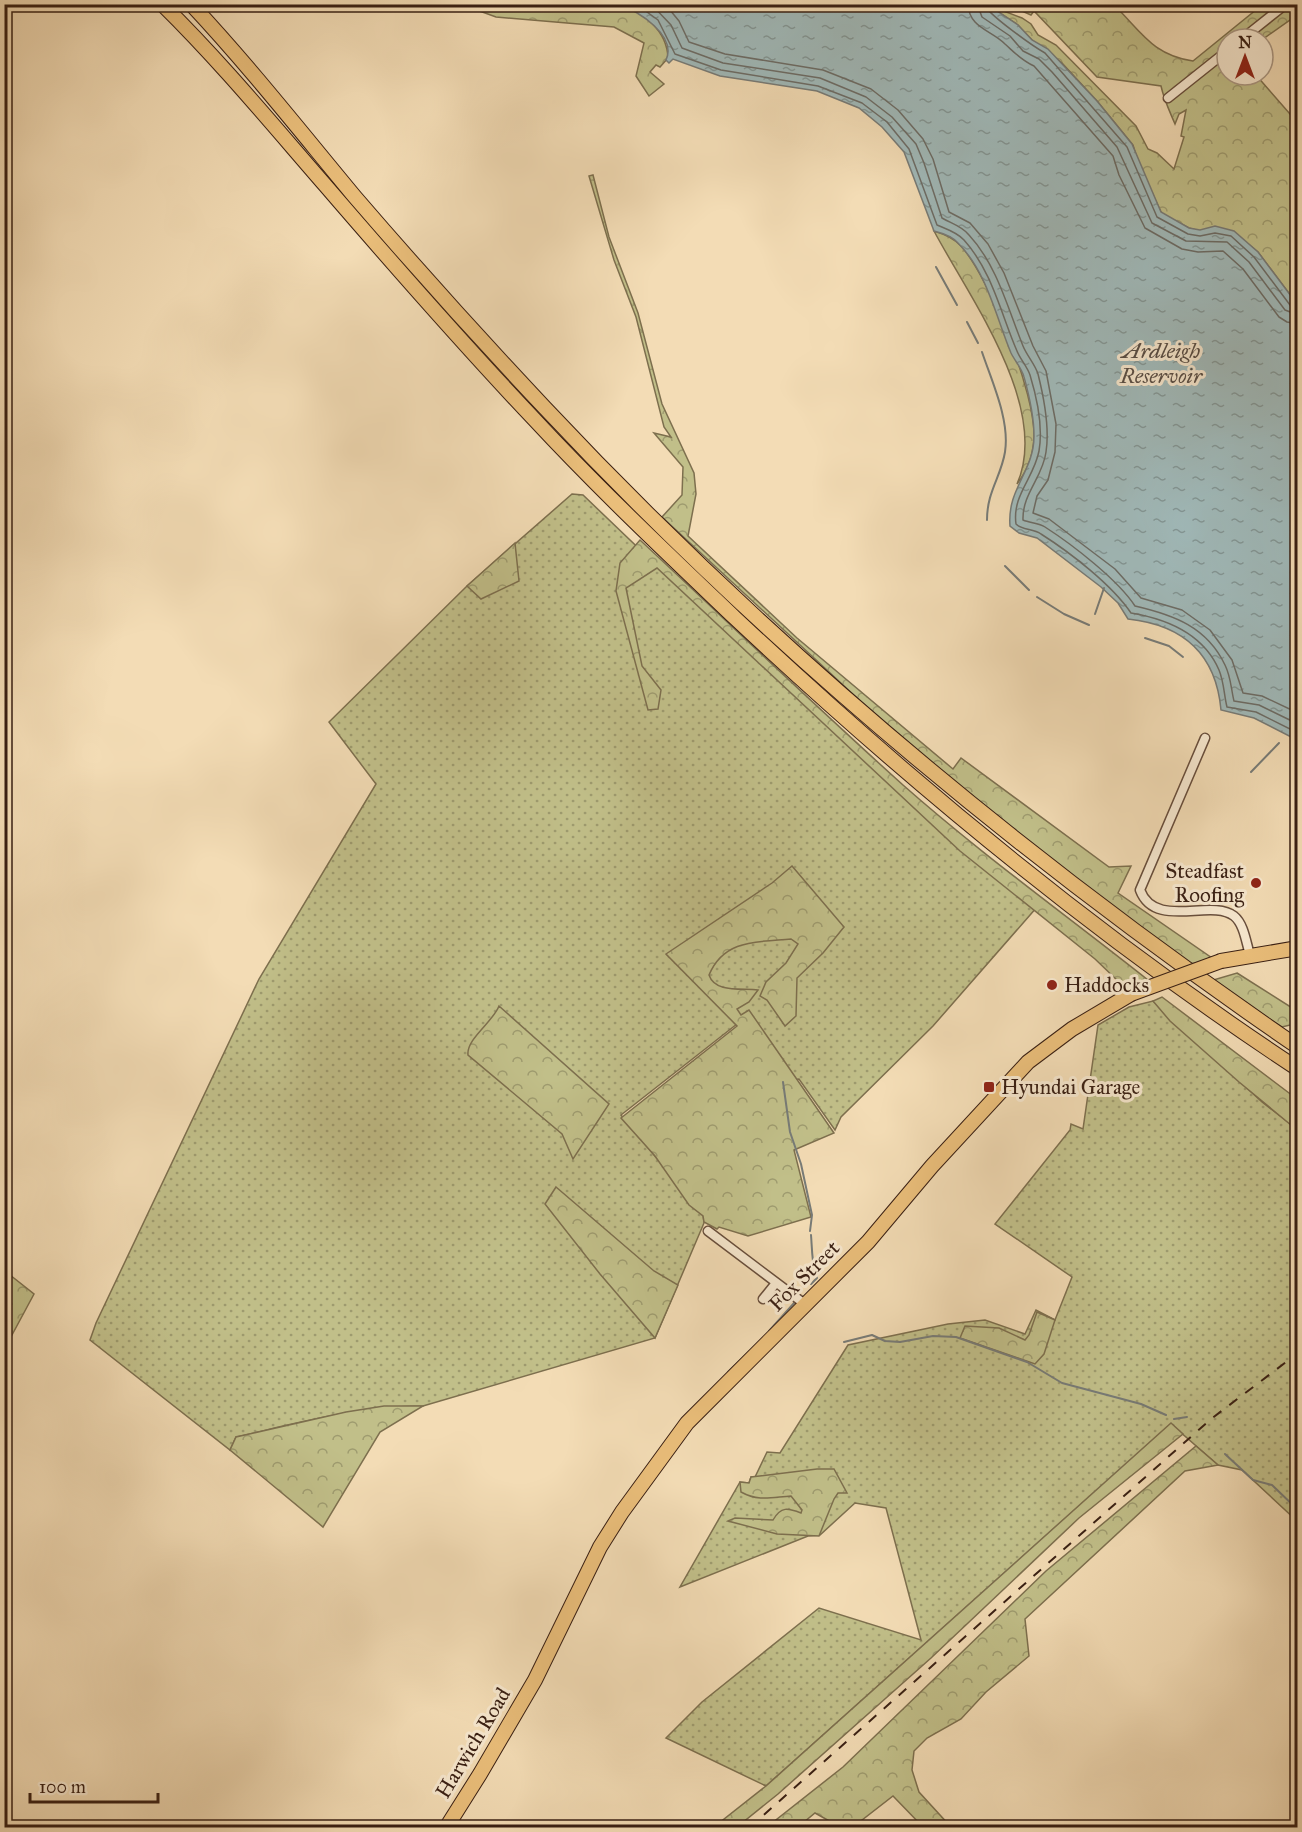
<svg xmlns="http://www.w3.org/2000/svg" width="1302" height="1832" viewBox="0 0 1302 1832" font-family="'IM FELL Great Primer',serif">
	<defs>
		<pattern id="green-dots" width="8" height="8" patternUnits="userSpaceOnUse" patternTransform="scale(1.5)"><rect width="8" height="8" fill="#c1bf89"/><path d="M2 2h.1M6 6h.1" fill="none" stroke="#9e9b6f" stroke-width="1.8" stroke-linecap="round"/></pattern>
		<pattern id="forest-crowns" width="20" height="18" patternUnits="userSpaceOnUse" patternTransform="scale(1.5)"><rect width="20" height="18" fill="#c1bf89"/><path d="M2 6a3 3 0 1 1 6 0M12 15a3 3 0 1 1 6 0" fill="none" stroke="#9e9b6f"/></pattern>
		<pattern id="water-ripples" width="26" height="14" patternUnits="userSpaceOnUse" patternTransform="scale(1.5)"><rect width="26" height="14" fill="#a0b9b9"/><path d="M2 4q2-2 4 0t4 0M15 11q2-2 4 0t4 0" fill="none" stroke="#839695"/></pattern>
	</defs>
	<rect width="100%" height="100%" fill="#f3dcb5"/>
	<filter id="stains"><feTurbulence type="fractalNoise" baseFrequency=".00333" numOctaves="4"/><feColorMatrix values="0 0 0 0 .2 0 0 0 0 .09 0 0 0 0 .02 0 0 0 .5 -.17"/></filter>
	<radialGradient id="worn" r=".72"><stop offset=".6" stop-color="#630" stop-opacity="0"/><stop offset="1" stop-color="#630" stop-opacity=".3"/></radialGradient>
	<!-- green -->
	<g fill="url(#green-dots)" stroke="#7d6f4e" stroke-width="1.5">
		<path d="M572,494L583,495L700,607L1037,907L933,1026L841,1117L835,1130L799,1079L781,1081L737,1024L621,1115L703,1214L704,1223L655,1338L423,1406C359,1406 298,1423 236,1437L230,1450L90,1340L96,1323L259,979L376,784L329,722L467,586Z"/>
		<polygon points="1153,1001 1262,1102 1297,1129 1297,1521 1242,1470 1218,1465 1171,1424 766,1786 666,1738 702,1702 819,1608 921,1640 886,1508 855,1503 820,1535 808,1536 680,1587 740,1482 749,1483 751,1477 755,1477 767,1452 780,1453 848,1345 948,1324 985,1320 1025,1334 1036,1310 1055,1320 1072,1277 995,1224 1070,1130 1071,1124 1083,1129 1098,1025 1129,1007"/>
	</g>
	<!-- forest -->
	<g fill="url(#forest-crowns)" stroke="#7d6f4e" stroke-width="1.5">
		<path d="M619,4C644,13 667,30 668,58L660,67L656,65L650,72L664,84L649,96L636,76L644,43L614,27L496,17L463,5Z"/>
		<path d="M988,5L1022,18L1031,24L1038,35L1056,45L1136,126L1148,149L1157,153L1174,169L1184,137L1181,136L1186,110L1179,114L1175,124C1170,112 1164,100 1161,86L1097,77L1034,11L1031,15L1008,5H1114C1141,31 1152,55 1193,61L1262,5H1297V15L1263,39H1227V75H1256L1297,122V304L1258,252L1248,244L1189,228L1162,214L1139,165L1133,145L1097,101L1062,63L1032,40L1018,25Z"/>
		<polygon points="593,175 609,237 638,313 662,404 694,473 696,494 688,536 797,638 953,769 961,758 1109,867 1131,866 1118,893 1212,958 1182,967 926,762 662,517 682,495 683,467 654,433 671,437 664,427 636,317 614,260 589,176"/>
		<path d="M934,231C944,234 954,238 961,246C990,278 1036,395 1034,438C1033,456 1028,470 1017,484C1051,407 969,297 934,231Z"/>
		<path d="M640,540C728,622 814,705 903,785C981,854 1066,915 1148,980L1126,991L1120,983L1095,959L960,851L657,568L626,588L642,666L661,690L658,709L648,710L616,591L620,563Z"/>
		<polygon points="515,543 519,581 481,599 467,586"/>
		<path d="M792,866L844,927L823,953L797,978L796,1016L785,1026L767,1000L760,996L766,982L786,963L798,944L791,939C757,942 724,939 709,975C715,993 741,988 758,990L749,1002L737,1009L741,1015L749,1010L834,1133L794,1150L811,1217L748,1236L719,1227L717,1229L704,1222L703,1216L689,1205L655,1156L621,1118L737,1026L666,954L772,883Z"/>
		<polygon points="1237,973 1297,1011 1297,1029 1290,1025 1282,1027 1210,981"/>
		<polygon points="1162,997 1297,1099 1297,1130 1239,1082 1170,1021 1153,1001"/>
		<path d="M499,1006L609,1104L573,1159L562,1134L468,1055C466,1039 493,1022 499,1006Z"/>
		<polygon points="556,1187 654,1271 678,1285 655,1338 600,1274 545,1204"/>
		<polygon points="5,1271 34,1294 5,1348"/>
		<polygon points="1037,1312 1055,1320 1044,1354 1035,1364 960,1338 965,1326 999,1328 1025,1340 1029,1335"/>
		<polygon points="384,1406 423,1406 380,1432 323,1527 230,1450 236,1437 346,1412"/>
		<polygon points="1171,1423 1183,1434 1079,1518 931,1658 778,1794 737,1827 714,1827 766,1786"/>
		<polygon points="1196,1446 1218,1465 1185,1471 1025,1619 1029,1656 986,1692 961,1719 927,1738 914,1751 912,1770 919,1792 951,1827 923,1827 893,1796 853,1827 840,1827 815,1813 798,1827 767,1827 843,1767 1046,1571"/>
		<path d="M817,1469H834L847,1493H838L834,1499L819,1536L777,1534L728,1521L735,1518L773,1520C781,1506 788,1508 801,1513L802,1510L791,1496C773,1497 759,1502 741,1492L740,1482L749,1483L751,1477Z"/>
	</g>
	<!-- water -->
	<path fill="url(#water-ripples)" stroke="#777b77" stroke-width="1.5" d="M620,5H988L1018,25L1032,40L1048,49L1097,101L1132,144L1161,212L1189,228L1200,230L1215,226L1234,231L1258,252L1297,304V740L1254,718L1221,710C1216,654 1183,625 1128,619L1118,603L1101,587L1037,538L1019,533L1010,526C1007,488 1034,472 1034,436C1034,417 1029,395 1024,377C1022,369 1015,361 1011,353C996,317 987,272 958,243C952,236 942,233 934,231L904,152L882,127L859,108L817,91L720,76L673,59L669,63L666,60C677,36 639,11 620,5Z"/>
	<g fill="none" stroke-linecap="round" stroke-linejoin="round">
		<!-- shore -->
		<g stroke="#6c6c66" stroke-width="1.5">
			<path d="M636,4L658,20L675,54L721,70L818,86L862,103L887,122L909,149L937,225C946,229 957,232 964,240C992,271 1001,314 1017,351C1020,359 1027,366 1030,375C1037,398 1043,428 1039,451C1034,478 1012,495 1016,524C1023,531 1033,528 1041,534C1071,553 1112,585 1131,613C1167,619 1203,633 1219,670C1224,682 1224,695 1227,707L1256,712L1298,733"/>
			<path d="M651,4L671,25L682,48L723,63L820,78L866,97L892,117L916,144L924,163L942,218C952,224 962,226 969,235C997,265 1008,309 1023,346C1027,356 1035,364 1038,374C1044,398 1050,427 1046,452C1043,477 1022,494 1023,520C1030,523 1039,523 1045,527C1073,545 1118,580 1135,606C1174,615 1207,627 1225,665C1231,677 1231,689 1234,701L1259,705L1298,724"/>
			<polyline points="665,4 679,21 689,42 725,54 823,70 871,89 898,110 923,139 933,159 949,212 970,223 988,244 1004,273 1033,346 1046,371 1056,424 1055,452 1048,480 1037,496 1033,513 1049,519 1115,569 1141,598 1182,610 1210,630 1232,660 1243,693 1262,696 1298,713"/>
			<path d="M968,4C969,28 991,30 1005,44C1015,53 1021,60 1034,66L1113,156L1119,175L1145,228L1182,249L1198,252L1223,251L1243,269L1279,317L1287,322L1298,324"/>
			<polyline points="977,4 982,17 1010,36 1023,51 1039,59 1052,72 1117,147 1152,223 1186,241 1227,242 1249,262 1285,310 1298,315"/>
			<path d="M984,4C986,13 1034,47 1045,53L1127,147L1157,217L1188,234L1200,236L1215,233L1231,236L1254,257L1290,305L1298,307"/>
		</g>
		<!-- stream -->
		<g stroke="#777b77" stroke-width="2">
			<polyline points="936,267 957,305"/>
			<polyline points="967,322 978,343"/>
			<path d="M982,352C992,382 1010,420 1005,452C1001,477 987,491 987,520"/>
			<polyline points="1005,566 1029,590"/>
			<polyline points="1037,597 1064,614 1089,625"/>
			<polyline points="1095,614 1104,588"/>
			<polyline points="1145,638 1169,646 1183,657"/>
			<polyline points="1251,772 1279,743"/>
			<polyline points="783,1082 790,1132 801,1164 812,1215 810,1231"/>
			<path d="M811,1235C812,1246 812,1270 817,1278L811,1284"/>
			<polyline points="769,1331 795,1302"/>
			<polyline points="844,1342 872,1335 885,1341 900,1342 933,1336 956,1337 1027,1362 1062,1383 1141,1404 1166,1415"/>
			<polyline points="728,1372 755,1346"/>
			<polyline points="1174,1419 1187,1417"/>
			<polyline points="1225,1454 1253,1480 1272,1485 1298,1510"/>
		</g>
		<!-- minor casing -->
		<g stroke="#684e3c" stroke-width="11">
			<g id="minor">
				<polyline points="1242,39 1286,4"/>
				<polyline points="1168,98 1227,51"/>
				<path d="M1205,738L1140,890C1155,930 1211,898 1234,916C1244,924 1246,942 1250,955"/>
				<polyline points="708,1231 806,1305"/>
				<polyline points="763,1299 776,1283"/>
			</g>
		</g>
		<!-- primary casing -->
		<g stroke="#391f13" stroke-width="16">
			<g id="primary">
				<polyline points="1221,961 1298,948"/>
				<polyline points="446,1828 480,1774 535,1680 600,1547 622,1512 687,1423 868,1242 932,1166 1028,1062 1072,1029 1131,994"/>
			</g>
		</g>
		<!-- trunk casing -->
		<g stroke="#391f13" stroke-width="16">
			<g id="trunk">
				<path d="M162,4C220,61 272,124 325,185C393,264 462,343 534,419C598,488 667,553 735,618C911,783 1096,936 1298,1069"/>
				<path d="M191,4C249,66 301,132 355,197C417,269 480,339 545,408C771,649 1025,860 1298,1047"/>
			</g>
		</g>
		<!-- minor -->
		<use href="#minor" stroke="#f7e8cf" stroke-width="8"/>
		<!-- primary -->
		<use href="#primary" stroke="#eabe7a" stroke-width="14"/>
		<!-- trunk -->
		<use href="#trunk" stroke="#eabe7a" stroke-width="14"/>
		<!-- rail -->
		<polyline stroke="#391f13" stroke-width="2" stroke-dasharray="10 10" stroke-linecap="butt" points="749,1828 1211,1419 1298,1353"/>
		<!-- primary-bridge casing -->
		<g stroke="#391f13" stroke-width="16" stroke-linecap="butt">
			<polyline id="primary-bridge" points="1131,994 1221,961"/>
		</g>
		<!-- primary-bridge -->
		<use href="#primary-bridge" stroke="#eabe7a" stroke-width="14"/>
	</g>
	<!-- markers -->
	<g fill="#8f2418" stroke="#f7e8cf" stroke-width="2">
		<circle cx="1256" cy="883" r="6"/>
		<circle cx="1052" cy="985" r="6"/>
		<rect x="983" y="1081" width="12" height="12" rx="3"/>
	</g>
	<g text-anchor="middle" stroke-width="6" stroke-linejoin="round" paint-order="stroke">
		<!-- poi labels -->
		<g font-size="21" fill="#391f13" stroke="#f7e8cf" text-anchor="start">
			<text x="1244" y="878" text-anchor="end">Steadfast<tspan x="1244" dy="24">Roofing</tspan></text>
			<text x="1064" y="992">Haddocks</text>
			<text x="1001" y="1094">Hyundai Garage</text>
		</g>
		<!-- street labels -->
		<g font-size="21" fill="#391f13" stroke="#f7e8cf">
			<text transform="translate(804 1276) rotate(-45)" y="7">Fox Street</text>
			<text transform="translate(473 1743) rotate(-59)" y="7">Harwich Road</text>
		</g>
		<!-- water labels -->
		<g font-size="22" font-style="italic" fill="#584d45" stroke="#f7e8cf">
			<text x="1161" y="358">Ardleigh<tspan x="1161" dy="25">Reservoir</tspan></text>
		</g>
	</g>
	<!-- margin -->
	<rect width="1302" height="1832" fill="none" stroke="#f3dcb5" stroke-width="24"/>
	<rect x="6" y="6" width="1290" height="1820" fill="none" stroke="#391f13" stroke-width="3"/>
	<rect x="12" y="12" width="1278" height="1808" fill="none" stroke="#391f13" stroke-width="1.5"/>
	<!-- north arrow -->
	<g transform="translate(1245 57)"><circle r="28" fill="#f7e8cf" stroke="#ab9884" stroke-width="1.5"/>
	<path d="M0-4.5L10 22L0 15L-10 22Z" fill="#8f2418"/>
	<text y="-9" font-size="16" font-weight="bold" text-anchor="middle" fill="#391f13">N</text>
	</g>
	<!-- scale -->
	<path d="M30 1793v9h128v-9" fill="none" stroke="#391f13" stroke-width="3"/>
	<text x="39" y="1793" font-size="18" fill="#391f13" stroke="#f7e8cf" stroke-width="4.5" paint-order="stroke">100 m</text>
	<rect width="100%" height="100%" filter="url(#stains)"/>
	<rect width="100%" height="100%" fill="url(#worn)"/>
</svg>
